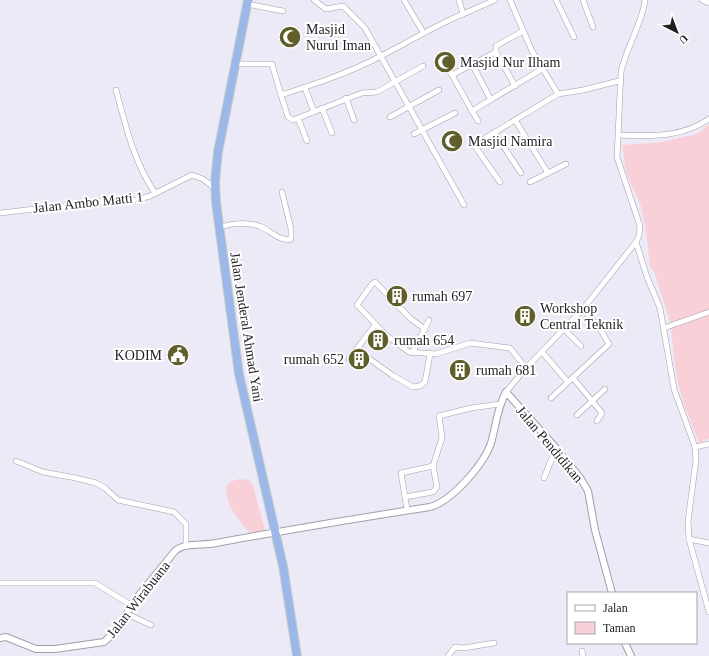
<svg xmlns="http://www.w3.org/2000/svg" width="709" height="656" viewBox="0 0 709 656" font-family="'Times New Roman',serif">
	<rect width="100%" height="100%" fill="#edeaf8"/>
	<!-- green -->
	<g fill="#fad0d8">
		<polygon points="709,124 709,439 699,443 684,405 677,380 670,322 655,274 650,266 646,230 641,207 626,172 622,145 661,142 697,134"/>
		<path d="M239,479L249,480L253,485L265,531L250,533C237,518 226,507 226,487L230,482Z"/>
	</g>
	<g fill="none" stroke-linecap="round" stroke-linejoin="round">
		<!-- minor casing -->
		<g stroke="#a19eab" stroke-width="6">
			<g id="minor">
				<polyline points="314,0 326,9 343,6 365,28 464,205"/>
				<polyline points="404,0 423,32"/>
				<polyline points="459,0 463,14 495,0"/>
				<polyline points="510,0 532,51 558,94 583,90 619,81"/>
				<polyline points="556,0 574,37"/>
				<polyline points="583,0 593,27"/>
				<polyline points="702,0 709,3"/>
				<polyline points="247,4 283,11"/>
				<polyline points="496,52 515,86"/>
				<path d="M236,64H272L281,95C315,84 349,73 381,56C409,42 434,26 463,14"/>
				<polyline points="472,64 491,100"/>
				<polyline points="448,69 452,75 496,52 496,46 523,31"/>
				<polyline points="452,75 472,111 542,69"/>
				<polyline points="305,88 314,112"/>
				<path d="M116,90C126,127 134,162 155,193"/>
				<polyline points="281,95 288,117 293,120 362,93 377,92 423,66"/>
				<polyline points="346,98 354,120"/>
				<polyline points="322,108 332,133"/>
				<polyline points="472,111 478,121"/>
				<polyline points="390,117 439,90"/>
				<polyline points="298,118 307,141"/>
				<polyline points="515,120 548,173"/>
				<polyline points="494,132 521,173"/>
				<polyline points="414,134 455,113"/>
				<path d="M619,135C651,136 681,138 709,119"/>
				<polyline points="500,182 474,145 558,94"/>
				<polyline points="530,182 566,164"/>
				<polyline points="0,213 105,201 136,200 150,196 192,175 203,179 216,189"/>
				<path d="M219,228C230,223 247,222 259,226C269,229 279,242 291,239V229L282,192"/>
				<polyline points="636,242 647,277 660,308 674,389 695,447 696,460 688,521 689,539 709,612"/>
				<polyline points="664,328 709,312"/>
				<polyline points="425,329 411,319 375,282 372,284 357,305 387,336 409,352 436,354 470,343 510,348 526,368"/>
				<polyline points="564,329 581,346"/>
				<polyline points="357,350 392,375 413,387 420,386 425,382 430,354"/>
				<polyline points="542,352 568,382"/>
				<polyline points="412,353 429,320"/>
				<polyline points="349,359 375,325"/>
				<polyline points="573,378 602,413 597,421"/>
				<path d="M506,392L526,368L583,309L636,242L639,236L640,226L617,157L621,72C626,47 642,25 645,0"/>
				<polyline points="551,398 609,344 600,329 583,309"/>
				<polyline points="577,415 605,389"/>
				<polyline points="695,447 709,444"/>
				<polyline points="16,461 43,472 76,478 96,483 105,488 118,500 174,512 186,524 186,546"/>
				<polyline points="544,478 556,448"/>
				<polyline points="405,497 401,473 433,466"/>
				<polyline points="407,510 405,497 433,492 437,487 433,466 442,438 439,416 471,408 500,404"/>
				<polyline points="689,539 709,543"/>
				<polyline points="0,583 95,583 131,605"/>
				<polyline points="127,614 151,625"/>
				<polyline points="582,651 583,656"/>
				<polyline points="448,656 455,647 464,648 494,643"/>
			</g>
		</g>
		<!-- tertiary casing -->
		<g stroke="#a19eab" stroke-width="8">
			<g id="tertiary">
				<path d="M0,638L6,637L36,649H55L104,642L121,626L131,605L175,551C185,542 203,546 216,543C287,530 358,518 430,507C452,501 484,464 491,443C496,426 497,408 506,392L556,448L581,479L588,491L595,530L612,593"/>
				<polyline points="625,643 631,656"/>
			</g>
		</g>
		<!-- trunk casing -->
		<g stroke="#cececf" stroke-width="10">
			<polyline id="trunk" points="248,0 218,152 215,182 216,202 239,374 283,566 297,656"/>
		</g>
		<!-- minor -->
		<use href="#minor" stroke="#fff" stroke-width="5"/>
		<!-- tertiary -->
		<use href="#tertiary" stroke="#fff" stroke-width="6"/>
		<!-- trunk -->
		<use href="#trunk" stroke="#9cb8e8" stroke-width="8"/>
	</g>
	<!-- icons -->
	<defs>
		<g id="mosque-disc" transform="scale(1.15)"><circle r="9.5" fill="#605f2c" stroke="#fff"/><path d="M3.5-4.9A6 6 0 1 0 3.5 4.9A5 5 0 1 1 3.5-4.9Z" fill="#fff"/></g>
		<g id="building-disc" transform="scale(1.15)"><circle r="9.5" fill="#605f2c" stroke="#fff"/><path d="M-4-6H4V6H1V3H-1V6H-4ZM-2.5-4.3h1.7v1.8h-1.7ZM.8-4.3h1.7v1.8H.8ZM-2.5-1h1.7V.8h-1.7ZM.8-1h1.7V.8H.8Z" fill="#fff"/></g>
		<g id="civic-disc" transform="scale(1.15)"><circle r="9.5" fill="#605f2c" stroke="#fff"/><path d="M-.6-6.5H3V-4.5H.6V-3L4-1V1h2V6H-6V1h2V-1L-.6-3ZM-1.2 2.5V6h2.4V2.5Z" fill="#fff"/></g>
	</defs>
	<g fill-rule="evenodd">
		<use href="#mosque-disc" x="290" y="37"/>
		<use href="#mosque-disc" x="445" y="62"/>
		<use href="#mosque-disc" x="452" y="141"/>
		<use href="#building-disc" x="397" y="296"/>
		<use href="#building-disc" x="525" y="316"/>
		<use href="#building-disc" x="378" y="340"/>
		<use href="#civic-disc" x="178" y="355"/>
		<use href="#building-disc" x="359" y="359"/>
		<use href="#building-disc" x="460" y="370"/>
	</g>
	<g text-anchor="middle" stroke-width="4" stroke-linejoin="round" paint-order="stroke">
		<!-- poi labels -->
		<g font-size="14" fill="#1f1e23" stroke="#fff" text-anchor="start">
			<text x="306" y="34">Masjid<tspan x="306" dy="16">Nurul Iman</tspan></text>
			<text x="460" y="67">Masjid Nur Ilham</text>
			<text x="468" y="146">Masjid Namira</text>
			<text x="412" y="301">rumah 697</text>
			<text x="540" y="313">Workshop<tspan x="540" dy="16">Central Teknik</tspan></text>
			<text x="394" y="345">rumah 654</text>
			<text x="162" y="360" text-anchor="end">KODIM</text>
			<text x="344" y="364" text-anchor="end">rumah 652</text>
			<text x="476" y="375">rumah 681</text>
		</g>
		<!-- street labels -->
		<g font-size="14" fill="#1f1e23" stroke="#fff">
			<text transform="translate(88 202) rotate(-6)" y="5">Jalan Ambo Matti 1</text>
			<text transform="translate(247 327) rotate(81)" y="5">Jalan Jenderal Ahmad Yani</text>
			<text transform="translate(550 444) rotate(50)" y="5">Jalan Pendidikan</text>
			<text transform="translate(138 599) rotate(-52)" y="5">Jalan Wirabuana</text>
		</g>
	</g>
	<!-- legend -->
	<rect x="567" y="592" width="130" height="52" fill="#ffffff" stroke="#a5a5a7"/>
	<rect x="575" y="605" width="20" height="6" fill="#ffffff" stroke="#a5a5a7"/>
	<text x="603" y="612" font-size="12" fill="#1f1e23">Jalan</text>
	<rect x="575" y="622" width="20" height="12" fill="#fad0d8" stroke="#a5a5a7"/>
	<text x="603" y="632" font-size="12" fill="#1f1e23">Taman</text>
	<!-- north arrow -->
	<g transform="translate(677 32) rotate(138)" stroke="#ffffff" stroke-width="3" paint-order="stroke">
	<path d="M0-3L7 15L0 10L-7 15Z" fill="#1f1e23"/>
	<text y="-6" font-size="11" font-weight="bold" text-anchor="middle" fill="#1f1e23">U</text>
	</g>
</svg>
